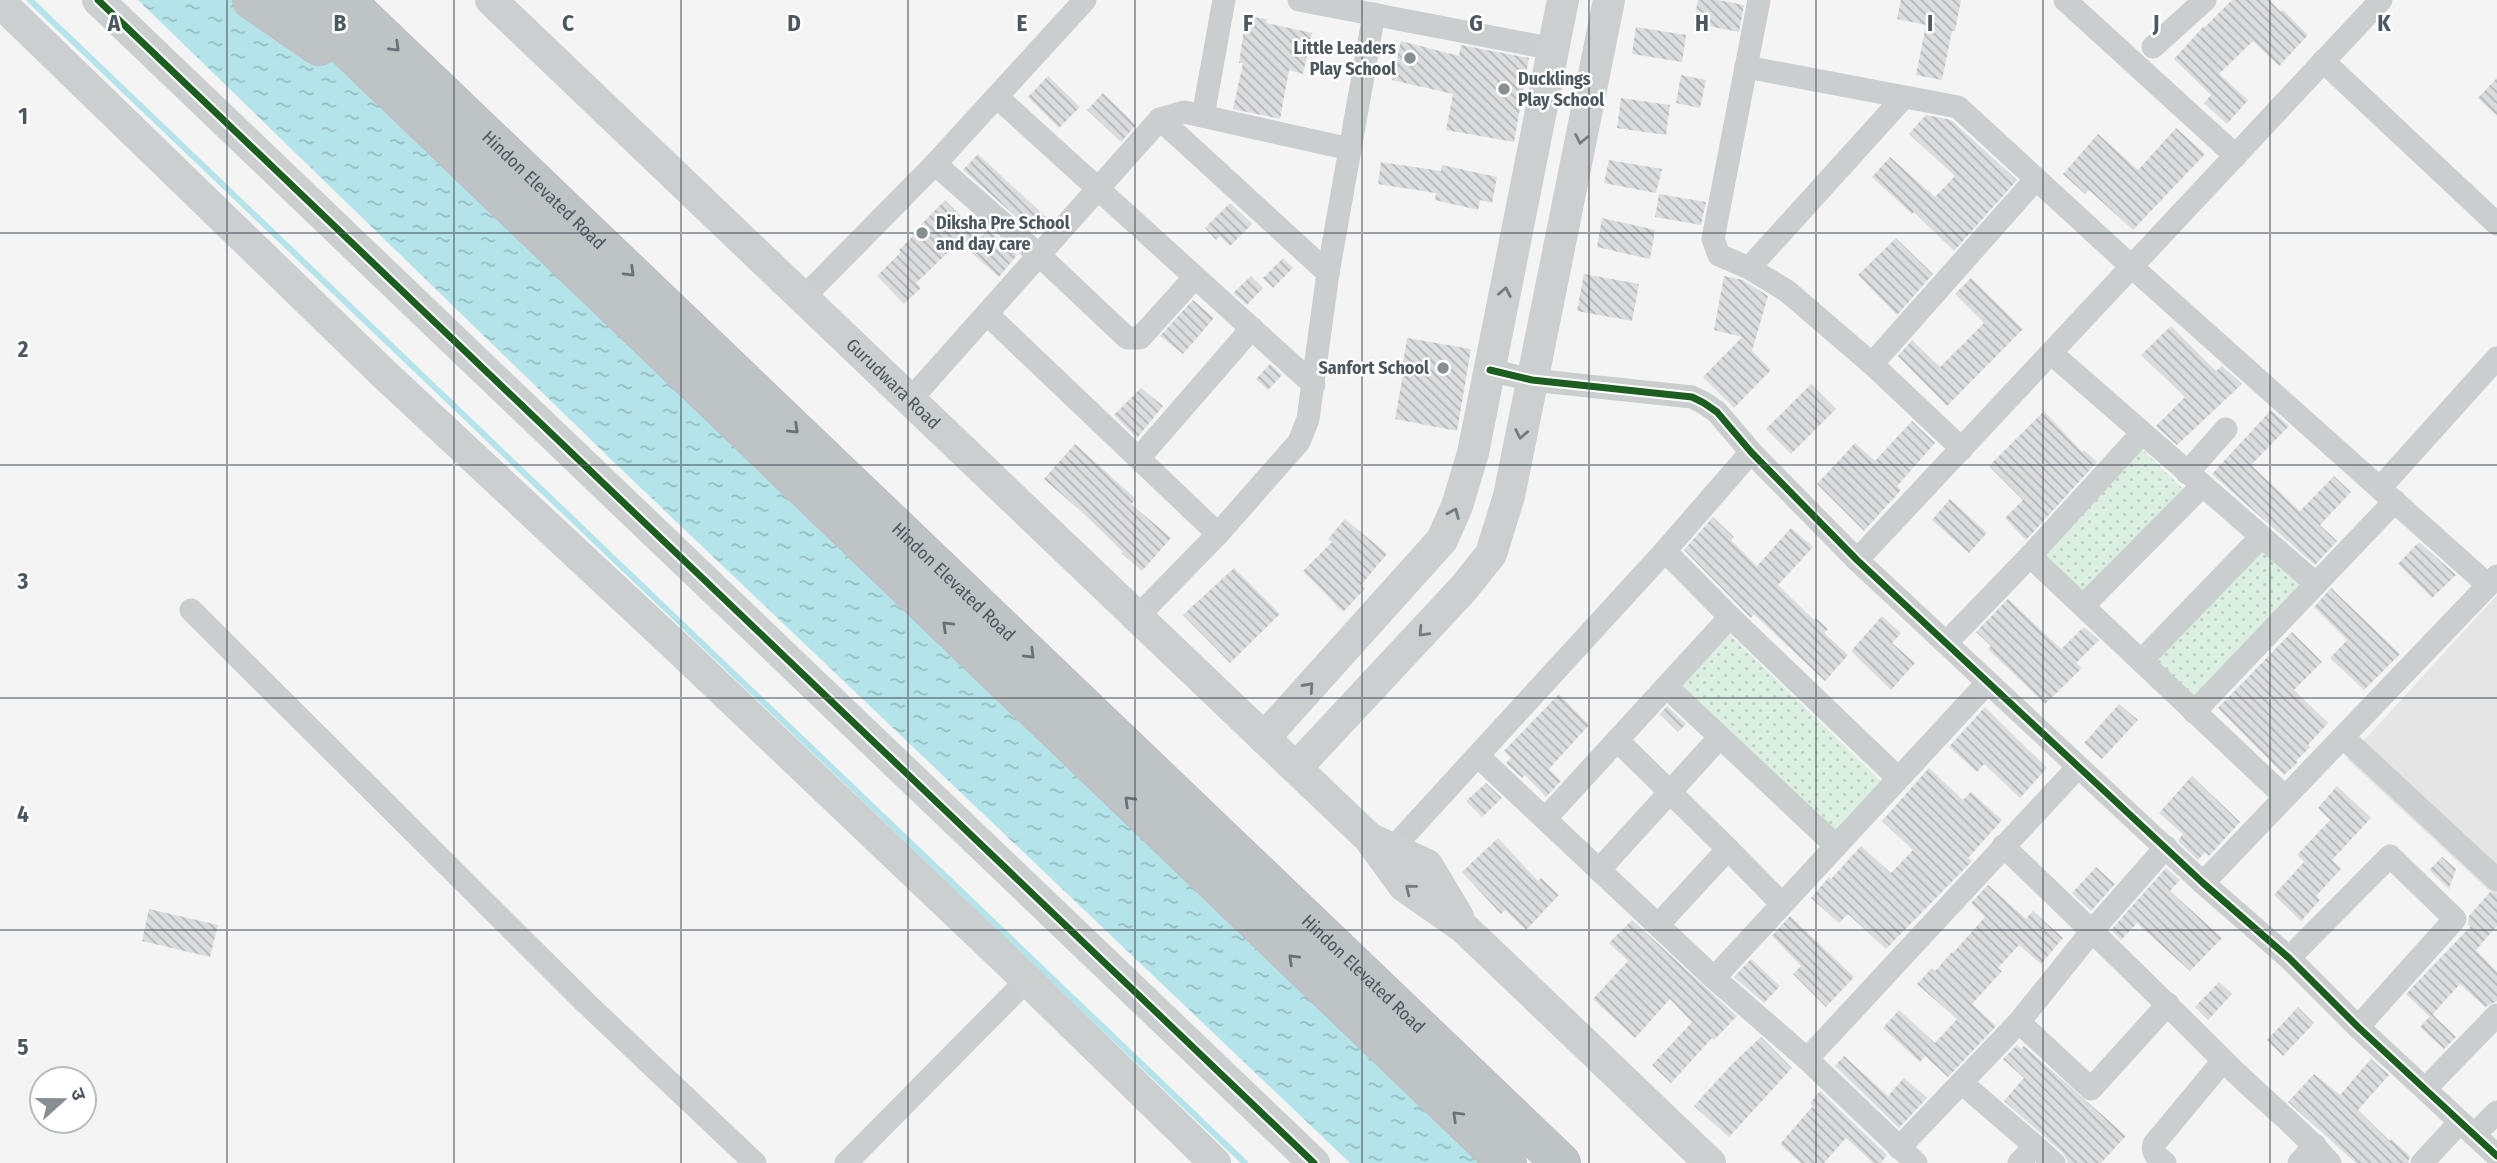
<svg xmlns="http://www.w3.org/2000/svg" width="2497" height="1163" viewBox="0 0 2497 1163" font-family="'Fira Sans Condensed','Noto Sans Devanagari',sans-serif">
	<defs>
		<pattern id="park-dots" width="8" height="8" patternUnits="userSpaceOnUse" patternTransform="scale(1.75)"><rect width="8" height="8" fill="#dbf0e1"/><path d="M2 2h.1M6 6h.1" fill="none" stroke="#bed0c3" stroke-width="1.8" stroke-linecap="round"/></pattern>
		<pattern id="water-ripples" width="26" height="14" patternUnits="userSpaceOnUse" patternTransform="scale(1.75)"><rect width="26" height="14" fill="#b4e4ea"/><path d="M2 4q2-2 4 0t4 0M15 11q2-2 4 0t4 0" fill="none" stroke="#95bcc1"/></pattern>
		<pattern id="building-back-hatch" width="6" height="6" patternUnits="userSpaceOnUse" patternTransform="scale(1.75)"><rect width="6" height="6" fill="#dbdcdd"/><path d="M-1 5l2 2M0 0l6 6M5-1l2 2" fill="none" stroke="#b4b5b6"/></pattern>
	</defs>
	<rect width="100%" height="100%" fill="#f4f4f4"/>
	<!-- education -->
	<polygon fill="#e6e5e5" points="2497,595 2497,898 2347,759"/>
	<!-- park -->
	<g fill="url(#park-dots)">
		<polygon points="2142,449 2183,489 2083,596 2041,556"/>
		<polygon points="2261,547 2303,587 2195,702 2153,662"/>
		<polygon points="1730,635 1882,782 1833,833 1681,686"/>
	</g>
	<!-- water -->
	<polygon fill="url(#water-ripples)" points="138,0 290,0 1503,1163 1350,1163 622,470"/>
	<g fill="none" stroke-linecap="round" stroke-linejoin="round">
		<!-- stream -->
		<polyline stroke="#b4e4ea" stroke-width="6" points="30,0 1245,1163"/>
	</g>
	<!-- building -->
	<g fill="url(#building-back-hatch)">
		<polygon points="1698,0 1718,0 1744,5 1739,32 1693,23"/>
		<polygon points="1901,0 1961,0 1955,31 1952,31 1942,80 1916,75 1926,25 1897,19"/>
		<polygon points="2232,0 2269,0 2281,12 2283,10 2308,35 2279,66 2253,41 2219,74 2248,100 2227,124 2204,103 2211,95 2174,59 2204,26 2205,27"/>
		<polygon points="1246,16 1267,19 1266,23 1312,33 1303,74 1289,70 1280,119 1233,109 1243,63 1239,63"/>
		<polygon points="1636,27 1686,35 1682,62 1632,54"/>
		<polygon points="1401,41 1459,56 1461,45 1529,58 1514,142 1446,130 1453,94 1392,80"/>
		<polygon points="1681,75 1706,80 1700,108 1676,103"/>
		<polygon points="1048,76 1080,107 1059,128 1028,97"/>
		<polygon points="2497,78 2497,116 2478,98"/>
		<polygon points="1103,93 1136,125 1121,142 1087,110"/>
		<polygon points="1621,98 1670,105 1666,135 1617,128"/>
		<polygon points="1926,115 1951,120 2017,180 1954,251 1914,212 1912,214 1872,177 1890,157 1935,197 1955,176 1909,134"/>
		<polygon points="2176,128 2205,154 2133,230 2089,190 2085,194 2063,174 2098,134 2138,170"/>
		<polygon points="978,154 1049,220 1036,234 963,170"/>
		<polygon points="1609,160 1662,169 1656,193 1604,183"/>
		<polygon points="1381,162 1441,171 1442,165 1497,177 1492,203 1480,200 1478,210 1435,200 1436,193 1378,184"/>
		<polygon points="1659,194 1706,202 1701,225 1655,217"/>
		<polygon points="945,200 981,237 988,229 1017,255 999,277 959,242 916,283 921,288 904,304 877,276 901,252 899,250 913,236 912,234"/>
		<polygon points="1230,203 1252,224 1230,246 1220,236 1216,240 1205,228"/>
		<polygon points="1602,218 1655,230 1650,259 1597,247"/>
		<polygon points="1896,238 1933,274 1897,315 1858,275"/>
		<polygon points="1283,258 1293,268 1273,288 1263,278"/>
		<polygon points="1584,274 1639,284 1632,321 1577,311"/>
		<polygon points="1251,276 1263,288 1247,305 1233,293"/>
		<polygon points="1724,276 1743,280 1768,296 1752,351 1771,370 1734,408 1703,377 1742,337 1714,330"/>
		<polygon points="1971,278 2023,329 1947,406 1898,356 1912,340 1940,367 1984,323 1955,294"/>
		<polygon points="1193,300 1214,318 1183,354 1160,336"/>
		<polygon points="2171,326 2216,371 2222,366 2242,384 2177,445 2156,426 2185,397 2141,355"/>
		<polygon points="1407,338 1471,349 1457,431 1395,419 1404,369 1402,369"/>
		<polygon points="1270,364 1282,375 1268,390 1256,379"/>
		<polygon points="1811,384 1836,409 1791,454 1766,429"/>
		<polygon points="1141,388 1163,406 1137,438 1114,415"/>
		<polygon points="2271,410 2289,426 2251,465 2300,511 2334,476 2351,492 2320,525 2337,541 2315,565 2212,474"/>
		<polygon points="2044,411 2082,452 2084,450 2097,462 2026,540 2005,518 2023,500 1989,466"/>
		<polygon points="1912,421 1935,443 1897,486 1901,490 1864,531 1817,484 1855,443 1875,461"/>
		<polygon points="1075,444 1136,499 1131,504 1171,538 1142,571 1121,553 1123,552 1084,514 1044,479"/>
		<polygon points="1950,499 1987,533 1969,553 1932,520"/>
		<polygon points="1713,517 1734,537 1731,540 1757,566 1791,528 1813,547 1778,585 1814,620 1816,618 1828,629 1824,633 1848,655 1825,681 1754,614 1751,618 1684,550"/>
		<polygon points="1345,519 1387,554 1361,585 1365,589 1343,612 1303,571 1332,542 1328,539"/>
		<polygon points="2419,542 2456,575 2432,598 2398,564"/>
		<polygon points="1234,568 1280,614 1230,663 1183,615"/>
		<polygon points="2331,588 2400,654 2364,690 2330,658 2347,640 2314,607"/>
		<polygon points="2008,599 2061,649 2084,627 2099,640 2076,663 2082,668 2045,704 1988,649 1991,646 1976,632"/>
		<polygon points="1882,616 1901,633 1892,643 1915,663 1891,690 1851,651"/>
		<polygon points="2292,632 2322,662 2294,690 2328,723 2308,745 2310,747 2296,761 2298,762 2284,775 2218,708"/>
		<polygon points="1559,694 1589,725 1549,769 1561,781 1546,797 1525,775 1522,778 1506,763 1511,758 1504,751"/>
		<polygon points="2119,704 2138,720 2102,759 2084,743"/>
		<polygon points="1667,706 1686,724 1678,732 1660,714"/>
		<polygon points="1985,707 2047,768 2020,798 1984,764 1977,772 1949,747"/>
		<polygon points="1929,768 1963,800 1971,792 2002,820 1968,858 1972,861 1886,949 1848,914 1839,923 1811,898 1829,877 1831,879 1861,846 1891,873 1913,850 1882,821"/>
		<polygon points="2192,776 2240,822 2209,856 2205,852 2198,860 2178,841 2183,834 2159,813"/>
		<polygon points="1486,783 1502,798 1482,817 1466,801"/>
		<polygon points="2337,786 2371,818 2332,860 2341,869 2316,896 2320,900 2301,921 2274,895 2304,862 2297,855 2330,820 2318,808"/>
		<polygon points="1498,838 1538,881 1541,878 1559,895 1526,930 1505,910 1501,914 1462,872"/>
		<polygon points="2442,857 2456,869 2449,889 2429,870"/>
		<polygon points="2096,867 2115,884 2091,911 2072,893"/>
		<polygon points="2166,868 2180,880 2170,891 2222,938 2190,971 2137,923 2121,940 2111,930"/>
		<polygon points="1988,885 2026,919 2033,911 2063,938 2041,964 2019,945 1998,968 2002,971 1972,1004 1996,1026 1948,1077 1925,1056 1920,1062 1883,1028 1899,1010 1935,1043 1957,1019 1917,984 1932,968 1935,971 1952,952 1953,953 1985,917 1971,903"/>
		<polygon points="2490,892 2497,894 2497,926 2476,950 2497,972 2497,1001 2485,1007 2460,984 2430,1017 2406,994 2471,926 2468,924 2469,916"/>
		<polygon points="149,909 218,925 210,957 142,941"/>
		<polygon points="1790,916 1854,977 1826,1007 1793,974 1801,966 1772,936"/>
		<polygon points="1632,920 1737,1016 1714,1040 1712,1038 1671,1083 1652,1065 1692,1022 1670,999 1635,1038 1593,999 1628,961 1609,943"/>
		<polygon points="1751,959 1780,986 1764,1003 1734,977"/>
		<polygon points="2219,982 2232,994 2208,1020 2195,1007"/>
		<polygon points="2298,1007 2314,1023 2283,1056 2267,1040"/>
		<polygon points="2432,1014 2456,1037 2444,1049 2420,1027"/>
		<polygon points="1761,1037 1792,1068 1729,1137 1694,1106 1732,1064"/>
		<polygon points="2017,1045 2021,1049 2024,1046 2126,1136 2101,1163 2068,1163 2063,1153 2004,1101 2024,1078 2003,1059"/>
		<polygon points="1844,1056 1888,1096 1904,1078 1927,1098 1899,1128 1835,1066"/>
		<polygon points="2371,1059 2389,1075 2358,1110 2390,1141 2391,1139 2410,1156 2408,1163 2356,1163 2288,1102 2314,1074 2340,1095"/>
		<polygon points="1820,1091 1887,1155 1881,1163 1873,1163 1846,1138 1824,1163 1801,1163 1780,1144 1813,1106 1810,1103"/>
	</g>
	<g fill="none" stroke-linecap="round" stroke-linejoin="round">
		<!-- highway casing -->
		<g stroke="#babfc2" stroke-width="40">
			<g id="highway">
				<polyline points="252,0 319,46"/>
				<polyline points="297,0 1507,1163"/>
				<path id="s2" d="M345,0L1561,1163"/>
			</g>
		</g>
		<!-- street -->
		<g stroke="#cbcecf" stroke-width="23">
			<polyline points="1299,0 1554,49"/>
			<polyline points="1759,0 1713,239 1719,255 1749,268 1787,291 1872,364 1962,449"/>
			<polyline points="2065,0 2236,156"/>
			<polyline points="2153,47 2205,0"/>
			<polyline points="2323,61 2497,224"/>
			<polyline points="1746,67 1958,107 2132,267 2488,585"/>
			<polyline points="997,97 1314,385"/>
			<polyline points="1203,116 1224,0"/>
			<polyline points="1160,119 1328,273"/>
			<polyline points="935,164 1039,255 1127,338 1140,338 1195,277"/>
			<polyline points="1749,268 1904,97"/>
			<polyline points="803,298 935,164 1085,0"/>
			<polyline points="987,314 1218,534"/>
			<polyline points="2051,353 2316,584"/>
			<polyline points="1872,364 2036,179"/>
			<polyline points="1490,370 1532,380 1692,397 1704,403 1717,412 1751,452 1857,560 2203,883 2289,958 2358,1027 2497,1156"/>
			<polyline points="910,400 1160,119 1184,112 1350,149"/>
			<polyline points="2142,433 2030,556 2285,797"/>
			<polyline points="1139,458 1252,328"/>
			<polyline points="2187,473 2226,429"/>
			<polyline points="2380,488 2497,358"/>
			<polyline points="1665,551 1730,617"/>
			<polyline points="1857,560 2381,0"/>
			<polyline points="2083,606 2202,486"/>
			<polyline points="191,610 587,1004 755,1163"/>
			<polyline points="1137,617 1218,534 1299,442 1308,419 1328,273 1374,14"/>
			<polyline points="1946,643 2030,556"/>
			<polyline points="2141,661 2261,537"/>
			<polyline points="1667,687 1836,846"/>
			<polyline points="2194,712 2395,501"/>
			<polyline points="2344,738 2497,880"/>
			<polyline points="1617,740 1728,849"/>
			<polyline points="1478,756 1714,978 1807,1059 1916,1163"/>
			<polyline points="1545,819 1730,617 1898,778"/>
			<path d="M2003,846C2077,916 2150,987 2222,1059C2257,1095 2297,1125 2330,1163"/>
			<polyline points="1392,849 1665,551 1751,452"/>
			<polyline points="1599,870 1720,737"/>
			<polyline points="2203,883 2497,576"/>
			<polyline points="1658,925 1728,849 1782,904"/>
			<polyline points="2289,958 2390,856 2455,919 2358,1027"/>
			<polyline points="1714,978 1988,682"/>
			<polyline points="2019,1022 2091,1089 2168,1004"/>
			<polyline points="1807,1059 2078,767"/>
			<polyline points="1963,1084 2035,1146 2019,1163"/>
			<polyline points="2425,1089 2497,1015"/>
			<polyline points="2474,1135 2497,1112"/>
			<polyline points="2035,1146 2054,1163"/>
			<polyline points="1899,1148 2019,1022 2092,931 2166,847"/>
			<polyline points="846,1163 1027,980"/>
			<path d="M2165,1163C2158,1157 2151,1154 2154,1144L2223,1061"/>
			<polyline points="2299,1163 2315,1145"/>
			<polyline points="2422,1163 2460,1122"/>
		</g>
		<!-- secondary -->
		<g stroke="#cccfd0" stroke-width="32">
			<polyline points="98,0 1314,1163"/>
			<path id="s1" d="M491,0L1369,838L1404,886L1464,928L1710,1163"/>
			<polyline points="0,2 383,373 679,649 1027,980 1215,1163"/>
			<polyline points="1264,738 1442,540 1457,506 1473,453 1563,0"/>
			<polyline points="1296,768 1463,589 1491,554 1509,496 1609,0"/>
			<polyline points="1373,840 1427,865 1458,917"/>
		</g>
		<!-- highway -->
		<use href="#highway" stroke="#bec3c6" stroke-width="38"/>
		<!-- cycleway casing -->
		<g stroke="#fff" stroke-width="11">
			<g id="cycleway">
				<polyline points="98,0 1314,1163"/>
				<polyline points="1490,370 1532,380 1692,397 1704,403 1717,412 1751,452 1857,560 2203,883 2289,958 2358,1027 2497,1156"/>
			</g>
		</g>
		<!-- cycleway -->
		<use href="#cycleway" stroke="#1b5e20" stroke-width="7"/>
	</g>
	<!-- one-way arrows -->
	<defs><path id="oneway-chevron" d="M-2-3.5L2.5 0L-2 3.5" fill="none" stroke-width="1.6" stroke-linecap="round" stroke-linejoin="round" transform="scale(1.75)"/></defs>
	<g stroke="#687379">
		<use href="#oneway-chevron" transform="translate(395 47) rotate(44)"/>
		<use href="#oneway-chevron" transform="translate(630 272) rotate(44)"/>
		<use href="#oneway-chevron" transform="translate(794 429) rotate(44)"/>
		<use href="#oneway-chevron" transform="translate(947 626) rotate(-136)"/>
		<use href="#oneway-chevron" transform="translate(1030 654) rotate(44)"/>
		<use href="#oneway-chevron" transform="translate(1129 801) rotate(-136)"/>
		<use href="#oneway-chevron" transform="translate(1293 959) rotate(-136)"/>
		<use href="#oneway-chevron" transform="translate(1457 1116) rotate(-136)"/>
	</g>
	<g stroke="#727c81">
		<use href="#oneway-chevron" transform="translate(1581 139) rotate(101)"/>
		<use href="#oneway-chevron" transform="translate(1505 292) rotate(-79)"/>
		<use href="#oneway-chevron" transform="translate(1521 434) rotate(101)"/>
		<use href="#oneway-chevron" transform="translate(1454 513) rotate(-67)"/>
		<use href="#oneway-chevron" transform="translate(1423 632) rotate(133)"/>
		<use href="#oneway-chevron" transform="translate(1309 687) rotate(-48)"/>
		<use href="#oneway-chevron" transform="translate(1410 889) rotate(-141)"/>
	</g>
	<!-- grid -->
	<path fill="none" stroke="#4c585f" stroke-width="2" stroke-opacity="0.55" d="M227,0V1163M454,0V1163M681,0V1163M908,0V1163M1135,0V1163M1362,0V1163M1589,0V1163M1816,0V1163M2043,0V1163M2270,0V1163M0,233H2497M0,465H2497M0,698H2497M0,930H2497"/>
	<!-- markers -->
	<g fill="#878f93" stroke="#fff" stroke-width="2.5">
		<circle cx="1410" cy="58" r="7"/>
		<circle cx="1504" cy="89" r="7"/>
		<circle cx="922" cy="233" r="7"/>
		<circle cx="1443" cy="368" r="7"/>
	</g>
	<g text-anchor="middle" stroke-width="5" stroke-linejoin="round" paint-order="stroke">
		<!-- poi labels -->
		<g font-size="18" font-weight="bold" fill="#4c585f" stroke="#fff" text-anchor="end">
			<text x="1396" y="54">Little Leaders<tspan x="1396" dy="21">Play School</tspan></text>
			<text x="1518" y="85" text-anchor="start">Ducklings<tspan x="1518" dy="21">Play School</tspan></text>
			<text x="936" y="229" text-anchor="start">Diksha Pre School<tspan x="936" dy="21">and day care</tspan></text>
			<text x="1429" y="374">Sanfort School</text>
		</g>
		<!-- street labels -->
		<g font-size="18" fill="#4c585f" stroke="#fff">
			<text dy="6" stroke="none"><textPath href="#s2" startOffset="275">Hindon Elevated Road</textPath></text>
			<text dy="6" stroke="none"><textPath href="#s1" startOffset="556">Gurudwara Road</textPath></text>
			<text dy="6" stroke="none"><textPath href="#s2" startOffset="842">Hindon Elevated Road</textPath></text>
			<text dy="6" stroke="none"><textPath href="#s2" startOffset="1409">Hindon Elevated Road</textPath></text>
		</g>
	</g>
	<g font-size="23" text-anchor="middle" font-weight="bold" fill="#4c585f" stroke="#fff" stroke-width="5" stroke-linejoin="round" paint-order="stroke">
		<text x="114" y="31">A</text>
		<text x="340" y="31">B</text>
		<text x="568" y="31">C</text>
		<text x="794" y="31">D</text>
		<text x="1022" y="31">E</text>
		<text x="1248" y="31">F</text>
		<text x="1476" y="31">G</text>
		<text x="1702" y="31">H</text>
		<text x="1930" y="31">I</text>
		<text x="2156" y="31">J</text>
		<text x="2384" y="31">K</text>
		<text x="23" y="124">1</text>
		<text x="23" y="357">2</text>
		<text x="23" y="589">3</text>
		<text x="23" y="822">4</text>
		<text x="23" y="1055">5</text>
	</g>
	<!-- north arrow -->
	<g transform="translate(63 1100) rotate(69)"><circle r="33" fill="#ffffff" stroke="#b7bcbf" stroke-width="2"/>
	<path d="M0-5L12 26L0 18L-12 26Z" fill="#878f93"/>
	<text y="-10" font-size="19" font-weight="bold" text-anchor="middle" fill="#4c585f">उ</text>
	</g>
</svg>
